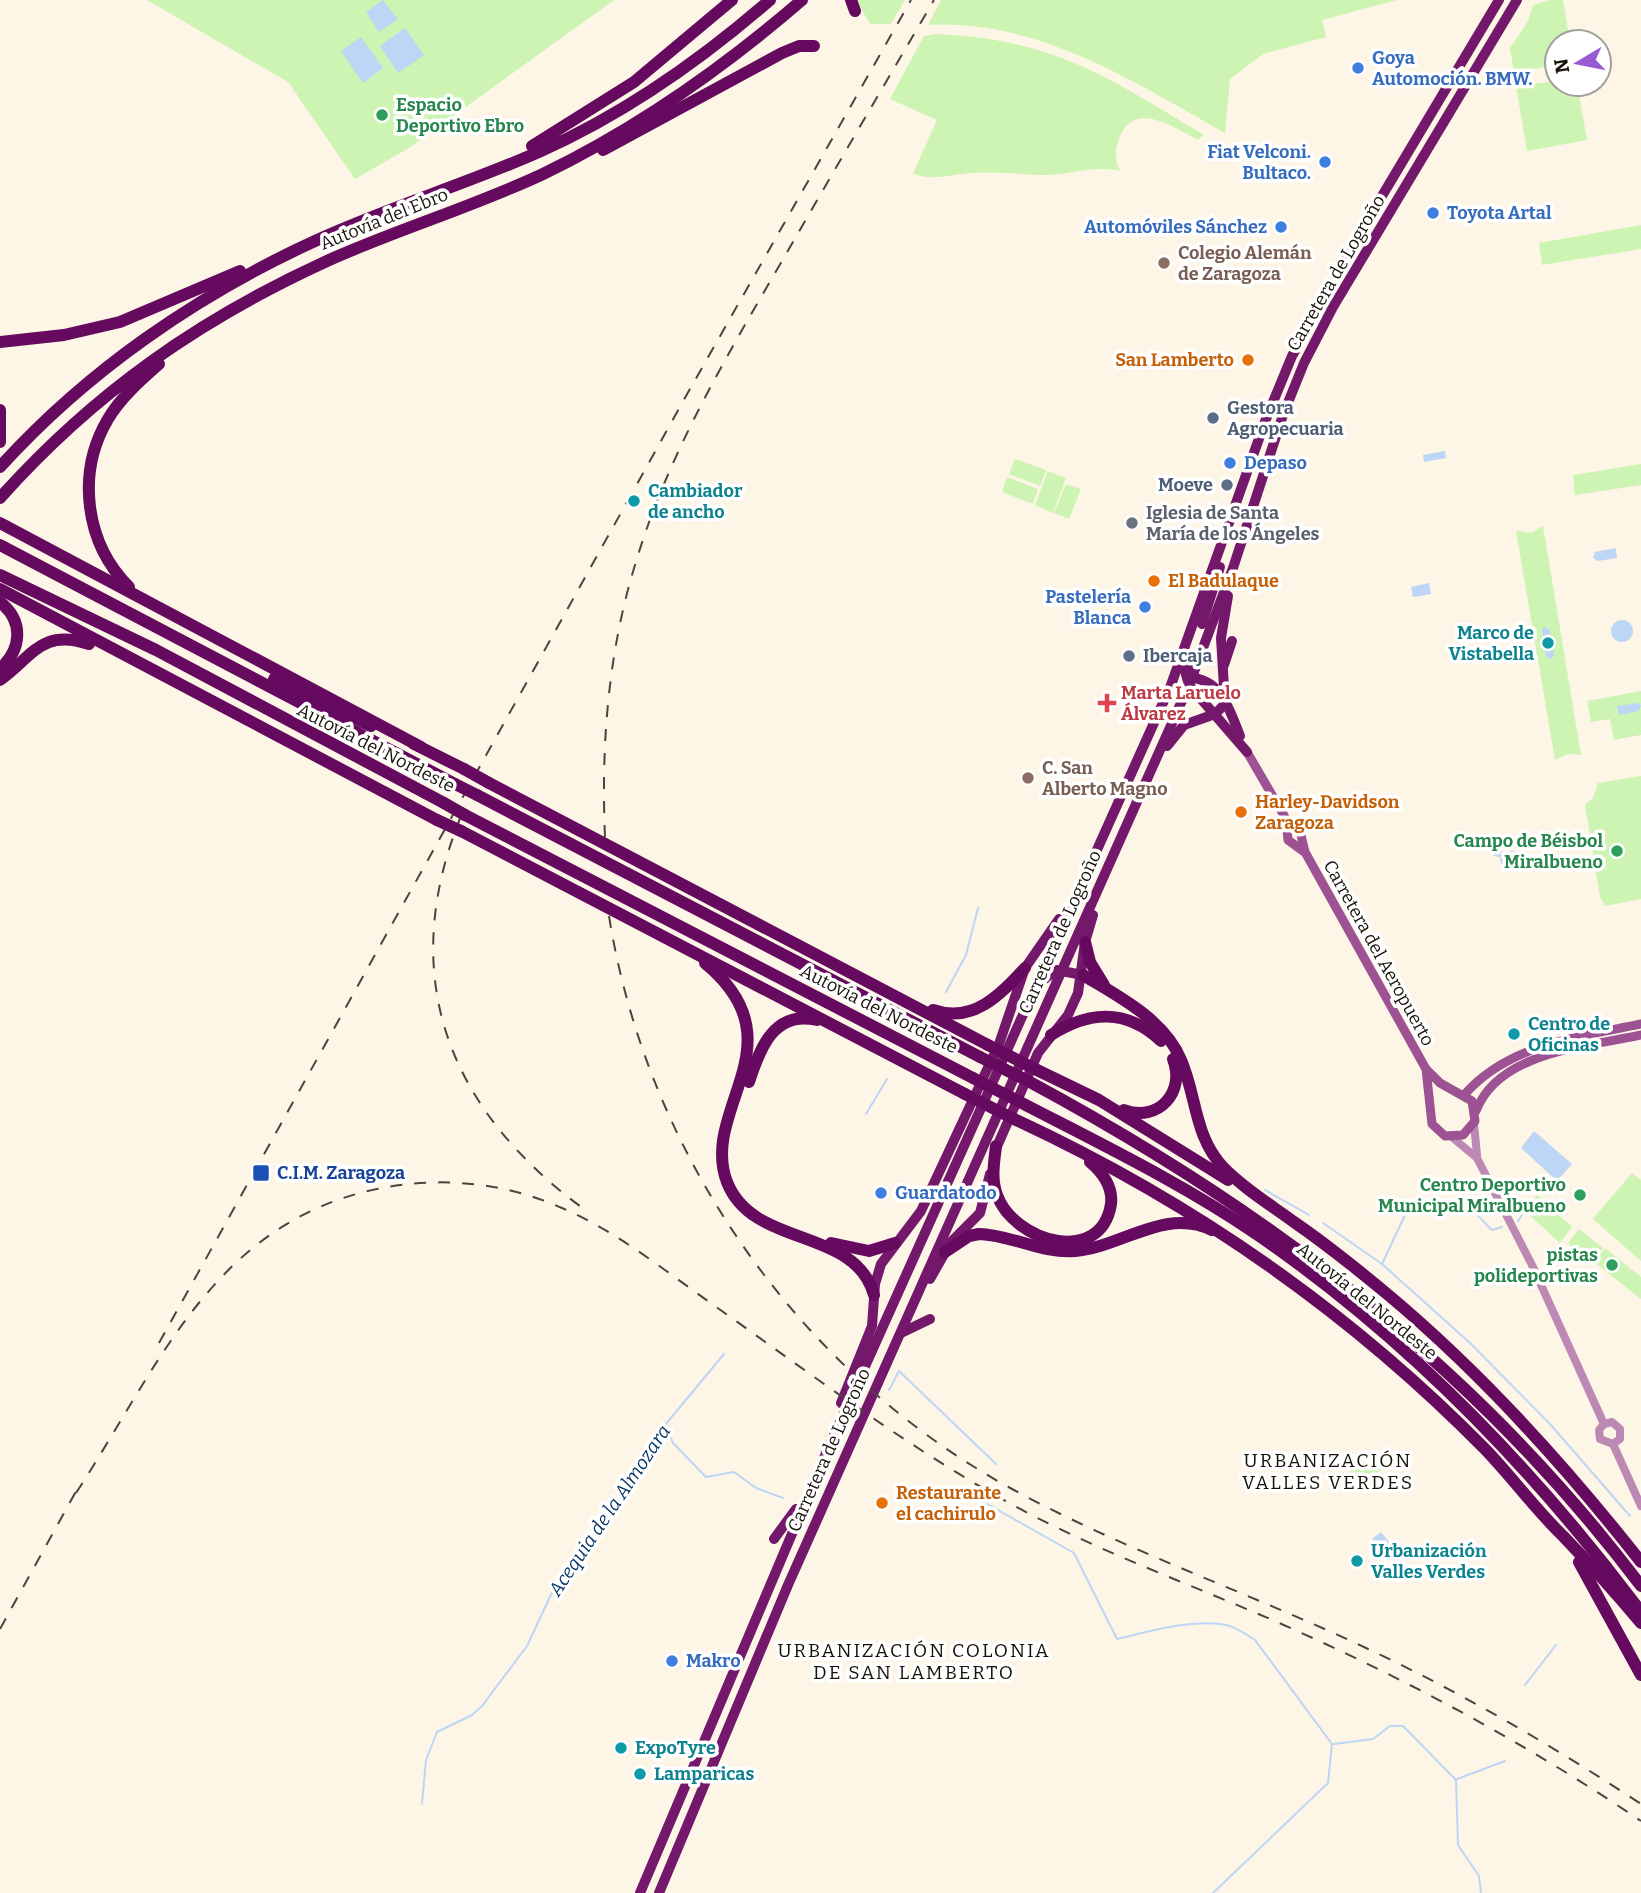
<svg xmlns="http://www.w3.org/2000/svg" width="1641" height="1893" viewBox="0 0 1641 1893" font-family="Bitter,serif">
	<rect width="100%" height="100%" fill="#fdf5e5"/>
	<!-- green -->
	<g fill="#cef4b4">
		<polygon points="147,0 614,0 409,148 355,179 288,82"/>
		<polygon points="856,0 905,0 891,24 870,24"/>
		<path d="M941,0H1397L1322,20L1326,37L1263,54L1230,79L1225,133C1134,82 1038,19 928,25Z"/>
		<polygon points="1550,0 1563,0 1570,42 1557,42 1557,65 1514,72 1510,48 1528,21 1533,5"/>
		<path d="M935,34C1054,39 1106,76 1204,135L1198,140C1173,127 1133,99 1119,139C1115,150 1114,161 1121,171C1093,165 1075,174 1047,175C1022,175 996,171 971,173C954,174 929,182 913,173L937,120L890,99L924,36Z"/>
		<polygon points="1557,78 1557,84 1577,84 1587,140 1527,151 1516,86 1556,81"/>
		<polygon points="1641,225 1641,249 1542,265 1539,243"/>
		<polygon points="1015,459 1046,470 1040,486 1009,474"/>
		<polygon points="1641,464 1641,485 1575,495 1573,475"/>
		<polygon points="1048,471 1066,478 1053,513 1035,505"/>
		<polygon points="1007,477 1038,489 1033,504 1002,492"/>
		<polygon points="1066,484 1081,489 1069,519 1054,513"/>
		<polygon points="1543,526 1581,755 1568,754 1555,760 1516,531 1531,533"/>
		<polygon points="1641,691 1641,735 1614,740 1610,719 1591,722 1587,701"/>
		<polygon points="1641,776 1641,899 1605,906 1600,897 1585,804 1593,798 1598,783"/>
		<polygon points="1632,1173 1641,1180 1641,1261 1593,1219"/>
		<polygon points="1537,1195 1572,1227 1560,1243 1525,1211"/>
		<polygon points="1579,1229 1603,1248 1592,1262 1568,1243"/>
		<polygon points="1605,1248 1630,1268 1627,1273 1631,1269 1641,1277 1641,1299 1594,1262"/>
		<polygon points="1372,1454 1383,1468 1356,1489 1345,1476"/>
	</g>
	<!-- water -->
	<g fill="#bdd6f5">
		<polygon points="383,0 398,19 379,32 366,12"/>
		<polygon points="405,28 424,55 398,73 380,46"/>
		<polygon points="361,37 383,68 363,83 341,51"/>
		<polygon points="1445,451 1446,458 1424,462 1423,455"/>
		<polygon points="1616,548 1617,558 1598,561 1593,558 1595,552"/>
		<polygon points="1429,583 1431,594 1413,597 1411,587"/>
		<circle cx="1622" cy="631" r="11"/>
		<polygon points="1544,627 1550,630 1554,655 1551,659 1546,657 1542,630"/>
		<polygon points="1638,703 1641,705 1639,711 1619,715 1617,706"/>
		<polygon points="1518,851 1519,861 1501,864 1500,857 1493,856 1496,852"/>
		<polygon points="1534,1131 1572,1164 1557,1181 1521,1148"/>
		<polygon points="1381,1532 1392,1546 1384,1553 1372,1539"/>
	</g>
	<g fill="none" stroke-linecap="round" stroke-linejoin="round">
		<!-- stream -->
		<g stroke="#bdd6f5" stroke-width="2">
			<polyline points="946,992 966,955 978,908"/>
			<polyline points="866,1114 887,1079"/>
			<polyline points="1265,1190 1309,1215"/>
			<polyline points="1518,1221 1522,1215"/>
			<polyline points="1323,1223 1382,1264 1470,1343 1550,1424 1630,1516"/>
			<path d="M1382,1264L1405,1215C1422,1209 1448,1200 1467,1207C1475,1210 1485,1224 1492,1230L1502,1227"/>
			<polyline points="889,1390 899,1371 996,1464"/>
			<polyline points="666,1427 673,1443 706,1477 734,1472 756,1488 783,1498"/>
			<path d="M975,1497L1074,1553L1117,1639C1147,1632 1189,1620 1220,1624C1233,1625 1244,1633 1255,1640L1332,1744L1328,1783L1213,1893"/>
			<polyline points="1525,1685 1556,1645"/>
			<polyline points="1334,1744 1373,1739 1390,1726 1403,1726 1456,1780 1458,1845 1479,1876 1481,1893"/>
			<polyline points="1457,1779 1505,1761"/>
			<polyline points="422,1804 426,1760 437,1732 472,1715 482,1706 527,1646 555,1586 643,1467 655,1437 724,1354"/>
		</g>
		<!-- tertiary -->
		<g stroke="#bc89b4" stroke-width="8">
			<polyline points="1474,1124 1477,1155"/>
			<polyline points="1453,1138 1477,1158 1532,1265 1604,1424"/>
			<polyline points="1604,1424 1612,1422 1620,1429 1620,1439 1613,1444"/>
			<polyline points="1604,1424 1599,1430 1600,1439 1613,1444"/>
			<polyline points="1613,1444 1641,1506"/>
		</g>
		<!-- secondary -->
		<g stroke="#9d5393" stroke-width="9">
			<polyline points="1247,752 1286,819 1300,831 1305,852 1426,1069 1440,1083 1472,1101 1475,1121 1463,1135 1445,1136 1432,1124 1426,1069"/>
			<polyline points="1286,819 1288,840 1303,851"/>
			<path d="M1465,1094C1509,1044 1579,1037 1641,1024"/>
			<path d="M1476,1111C1499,1051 1587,1047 1641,1035"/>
		</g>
		<!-- trunk -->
		<g stroke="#74186c" stroke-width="10">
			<polyline points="1202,624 1220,567"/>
			<polyline points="1190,656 1185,671 1189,685 1247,752"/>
			<polyline points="1224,665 1232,641"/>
			<path d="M1188,678C1221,677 1230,711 1240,736"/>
			<polyline points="1167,746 1184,725 1215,714 1225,704 1221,638 1228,596"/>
			<polyline points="1042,981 1056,970 1083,975"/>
			<polyline points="995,1151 1038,1053 1068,1015 1078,993 1085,942 1093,915"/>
			<polyline points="930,1279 951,1242 980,1213 990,1174"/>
			<polyline points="901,1333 930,1319"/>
			<polyline points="841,1403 872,1326 875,1284 881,1264 921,1211 999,1044 1025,968 1059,919"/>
			<polyline points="774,1539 796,1509"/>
			<polyline points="640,1893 827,1451 1171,685 1266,419 1292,356 1379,201 1499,0"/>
			<polyline points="659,1893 788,1585 1189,685 1233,568 1283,415 1304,363 1333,307 1517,0"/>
		</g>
		<!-- motorway -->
		<g stroke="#650a5e" stroke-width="12">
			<polyline points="851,0 855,11"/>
			<polyline points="532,146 634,82 732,0"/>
			<polyline points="603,150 782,53 799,46 814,46"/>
			<polyline points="0,342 64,335 120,322 240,271"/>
			<polyline points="0,410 0,442"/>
			<path d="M0,467C87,371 197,295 315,241C389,207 467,184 541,151C624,114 702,59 770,0"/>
			<path d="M0,498C94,393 198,320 327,261C398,229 473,207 543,174C638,128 722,69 802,0"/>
			<polyline points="0,523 421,747"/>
			<polyline points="0,545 455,784"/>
			<polyline points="0,575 156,650 444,803"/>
			<path d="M129,587C85,543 76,473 108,419C121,397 141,380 159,364"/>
			<polyline points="0,589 437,820"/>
			<path d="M0,602C24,621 22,649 0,669"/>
			<polyline points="274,679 371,726"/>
			<path d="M0,680C33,656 42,628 89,644"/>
			<polyline points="414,744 464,769"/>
			<polyline points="489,783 988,1045"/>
			<polyline points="477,795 980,1057"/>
			<polyline points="465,815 973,1078"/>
			<polyline points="461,831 965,1094"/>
			<polyline points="1085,942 1090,962 1104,985"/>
			<path d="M705,963C802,1043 699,1109 727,1182C753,1249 855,1226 874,1295"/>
			<path d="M1083,975C1118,996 1165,1020 1181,1060C1197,1097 1194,1136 1223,1167C1243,1188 1271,1205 1294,1222C1326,1244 1357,1269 1386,1293C1482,1373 1564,1464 1641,1562"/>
			<path d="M933,1010C973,1024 1000,995 1025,968"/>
			<path d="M1051,1035C1089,1011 1126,1008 1161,1041"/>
			<polyline points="1037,1070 1099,1100 1228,1180"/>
			<path d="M1028,1081C1268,1210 1476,1367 1641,1586"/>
			<path d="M749,1082C760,1048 774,1010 817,1020"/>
			<path d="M1018,1101C1099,1143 1182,1183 1258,1235C1406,1337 1534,1469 1641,1612"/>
			<path d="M1124,1110C1158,1123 1186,1092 1173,1059"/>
			<path d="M1014,1119C1191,1201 1347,1309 1485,1449C1512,1477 1535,1509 1563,1536C1590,1564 1616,1593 1641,1623"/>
			<path d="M996,1146C994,1163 991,1179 997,1195C1014,1242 1101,1267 1111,1204C1113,1186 1103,1173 1090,1162"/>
			<polyline points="831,1243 869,1251 895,1243"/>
			<path d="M945,1252L969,1236L979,1234C1012,1235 1043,1254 1075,1251C1122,1247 1165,1207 1212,1230"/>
			<polyline points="1579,1562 1641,1675"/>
		</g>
		<!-- rail -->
		<g stroke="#4b453b" stroke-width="2" stroke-dasharray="12 12" stroke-linecap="butt">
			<path d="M461,816C395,979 450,1113 588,1212"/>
			<path d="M605,837C601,746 608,653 635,565C667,456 725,359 782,261C832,174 883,87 934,0"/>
			<path d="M609,916C647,1155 799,1373 1012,1489C1126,1551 1250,1593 1366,1648C1462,1693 1553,1746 1641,1804"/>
			<polyline points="159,1343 686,396 911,0"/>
			<path d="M76,1493C158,1368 213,1223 377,1189C438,1176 504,1182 562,1208C616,1231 664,1270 712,1304C807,1371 900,1442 1002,1499C1089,1548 1185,1582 1277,1622C1404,1678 1526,1743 1641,1821"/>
			<polyline points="0,1629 80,1484"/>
		</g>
		<!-- motorway-bridge -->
		<g stroke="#650a5e" stroke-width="12">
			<polyline points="464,769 489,783"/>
			<polyline points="455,784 477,795"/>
			<polyline points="444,803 465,815"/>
			<polyline points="437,820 461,831"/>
			<polyline points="988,1045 1037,1070"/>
			<polyline points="980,1057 1028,1081"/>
			<polyline points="973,1078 1018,1101"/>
			<polyline points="965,1094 1014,1119"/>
		</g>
	</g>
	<!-- markers -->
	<g fill="#3f7fe0" stroke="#fff" stroke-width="2.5">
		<circle cx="1358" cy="68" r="7"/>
		<circle cx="1325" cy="162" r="7"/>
		<circle cx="1433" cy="213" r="7"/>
		<circle cx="1281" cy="227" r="7"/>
		<circle cx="1230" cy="463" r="7"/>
		<circle cx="1145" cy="607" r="7"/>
		<circle cx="881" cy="1193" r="7"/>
		<circle cx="672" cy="1661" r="7"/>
	</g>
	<g fill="#2e9e5b" stroke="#fff" stroke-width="2.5">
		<circle cx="382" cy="115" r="7"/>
		<circle cx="1617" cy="851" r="7"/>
		<circle cx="1580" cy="1195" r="7"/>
		<circle cx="1612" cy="1265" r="7"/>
	</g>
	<g fill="#8d6e63" stroke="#fff" stroke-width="2.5">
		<circle cx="1164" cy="263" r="7"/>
		<circle cx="1028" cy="778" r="7"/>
	</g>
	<g fill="#e8710a" stroke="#fff" stroke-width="2.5">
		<circle cx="1248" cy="360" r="7"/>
		<circle cx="1154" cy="581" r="7"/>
		<circle cx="1241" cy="812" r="7"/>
		<circle cx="882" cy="1503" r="7"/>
	</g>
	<g fill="#5c6f8a" stroke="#fff" stroke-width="2.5">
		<circle cx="1213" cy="418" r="7"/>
		<circle cx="1227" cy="485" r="7"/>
		<circle cx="1129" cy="656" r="7"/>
	</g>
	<g fill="#0f9aa8" stroke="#fff" stroke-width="2.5">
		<circle cx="634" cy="501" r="7"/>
		<circle cx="1548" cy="643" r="7"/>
		<circle cx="1514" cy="1034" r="7"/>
		<circle cx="1357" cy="1561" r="7"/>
		<circle cx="621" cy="1748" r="7"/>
		<circle cx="640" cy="1774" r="7"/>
	</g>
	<circle fill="#6b7280" stroke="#fff" stroke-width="2.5" cx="1132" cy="523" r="7"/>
	<path fill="#e0444e" stroke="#fff" stroke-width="2.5" d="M1103.5 692.5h7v7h7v7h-7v7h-7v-7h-7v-7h7z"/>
	<rect fill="#1a4fb4" stroke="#fff" stroke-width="2.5" x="252" y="1164" width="18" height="18" rx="3.5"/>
	<g text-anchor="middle" stroke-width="7" stroke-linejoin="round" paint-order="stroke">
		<!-- shop labels -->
		<g font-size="18" font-weight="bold" fill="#366cbe" stroke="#fff" text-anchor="start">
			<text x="1372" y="64">Goya<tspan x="1372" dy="21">Automoción. BMW.</tspan></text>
			<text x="1311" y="158" text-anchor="end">Fiat Velconi.<tspan x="1311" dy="21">Bultaco.</tspan></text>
			<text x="1447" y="219">Toyota Artal</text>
			<text x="1267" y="233" text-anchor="end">Automóviles Sánchez</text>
			<text x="1244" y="469">Depaso</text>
			<text x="1131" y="603" text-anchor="end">Pastelería<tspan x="1131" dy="21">Blanca</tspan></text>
			<text x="895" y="1199">Guardatodo</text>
			<text x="686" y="1667">Makro</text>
		</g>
		<!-- leisure labels -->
		<g font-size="18" font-weight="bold" fill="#27864d" stroke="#fff" text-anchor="end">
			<text x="396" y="111" text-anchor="start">Espacio<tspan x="396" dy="21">Deportivo Ebro</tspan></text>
			<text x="1603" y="847">Campo de Béisbol<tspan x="1603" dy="21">Miralbueno</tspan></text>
			<text x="1566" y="1191">Centro Deportivo<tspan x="1566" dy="21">Municipal Miralbueno</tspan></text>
			<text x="1598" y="1261">pistas<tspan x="1598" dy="21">polideportivas</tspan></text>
		</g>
		<!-- street labels -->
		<g font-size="18" fill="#171209" stroke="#fff">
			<text transform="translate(384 219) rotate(-22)" y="6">Autovía del Ebro</text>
			<text transform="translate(1336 273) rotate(-60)" y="6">Carretera de Logroño</text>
			<text transform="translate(376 748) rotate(27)" y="6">Autovía del Nordeste</text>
			<text transform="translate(1060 932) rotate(-66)" y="6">Carretera de Logroño</text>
			<text transform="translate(1379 953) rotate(61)" y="6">Carretera del Aeropuerto</text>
			<text transform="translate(879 1009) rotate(27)" y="6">Autovía del Nordeste</text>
			<text transform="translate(1367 1301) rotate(39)" y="6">Autovía del Nordeste</text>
			<text transform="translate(829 1450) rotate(-66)" y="6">Carretera de Logroño</text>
		</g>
		<!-- education labels -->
		<g font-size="18" font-weight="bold" fill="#785e54" stroke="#fff" text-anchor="start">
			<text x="1178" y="259">Colegio Alemán<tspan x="1178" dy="21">de Zaragoza</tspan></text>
			<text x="1042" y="774">C. San<tspan x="1042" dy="21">Alberto Magno</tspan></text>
		</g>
		<!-- food labels -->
		<g font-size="18" font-weight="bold" fill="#c56008" stroke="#fff" text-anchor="start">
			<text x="1234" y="366" text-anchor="end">San Lamberto</text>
			<text x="1168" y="587">El Badulaque</text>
			<text x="1255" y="808">Harley-Davidson<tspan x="1255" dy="21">Zaragoza</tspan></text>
			<text x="896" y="1499">Restaurante<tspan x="896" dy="21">el cachirulo</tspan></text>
		</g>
		<!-- service labels -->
		<g font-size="18" font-weight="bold" fill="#4e5e75" stroke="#fff" text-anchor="start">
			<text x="1227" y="414">Gestora<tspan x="1227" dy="21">Agropecuaria</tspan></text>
			<text x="1213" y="491" text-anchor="end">Moeve</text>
			<text x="1143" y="662">Ibercaja</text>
		</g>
		<!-- culture labels -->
		<g font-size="18" font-weight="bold" fill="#0d838f" stroke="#fff" text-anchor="start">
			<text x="648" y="497">Cambiador<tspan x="648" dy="21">de ancho</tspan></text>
			<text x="1534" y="639" text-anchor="end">Marco de<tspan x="1534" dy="21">Vistabella</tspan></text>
			<text x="1528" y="1030">Centro de<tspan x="1528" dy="21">Oficinas</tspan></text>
			<text x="1371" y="1557">Urbanización<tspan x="1371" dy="21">Valles Verdes</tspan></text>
			<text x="635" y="1754">ExpoTyre</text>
			<text x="654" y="1780">Lamparicas</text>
		</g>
		<!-- worship labels -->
		<g font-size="18" font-weight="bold" fill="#5b616d" stroke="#fff" text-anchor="start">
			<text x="1146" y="519">Iglesia de Santa<tspan x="1146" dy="21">María de los Ángeles</tspan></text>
		</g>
		<!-- health labels -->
		<g font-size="18" font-weight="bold" fill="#be3a42" stroke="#fff" text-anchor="start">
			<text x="1121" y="699">Marta Laruelo<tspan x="1121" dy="21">Álvarez</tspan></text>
		</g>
		<!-- transit labels -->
		<g font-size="18" font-weight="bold" fill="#164399" stroke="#fff" text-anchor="start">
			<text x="277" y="1179">C.I.M. Zaragoza</text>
		</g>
		<!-- neighbourhood labels -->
		<g font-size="19" letter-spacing="2" fill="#171209" stroke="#fff">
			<text x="1328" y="1467">URBANIZACIÓN<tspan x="1328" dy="22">VALLES VERDES</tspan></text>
			<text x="914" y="1657">URBANIZACIÓN COLONIA<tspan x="914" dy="22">DE SAN LAMBERTO</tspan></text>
		</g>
		<!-- water labels -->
		<g font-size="19" font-style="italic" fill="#093766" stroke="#fff">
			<text transform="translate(609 1510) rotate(-56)" y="7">Acequia de la Almozara</text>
		</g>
	</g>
	<!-- north arrow -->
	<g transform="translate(1578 63) rotate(260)"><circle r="33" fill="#ffffff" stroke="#a2a09d" stroke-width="2"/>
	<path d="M0-5L12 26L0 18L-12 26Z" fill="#975ad1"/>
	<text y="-10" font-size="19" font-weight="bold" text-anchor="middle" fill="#171209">N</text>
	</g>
</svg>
